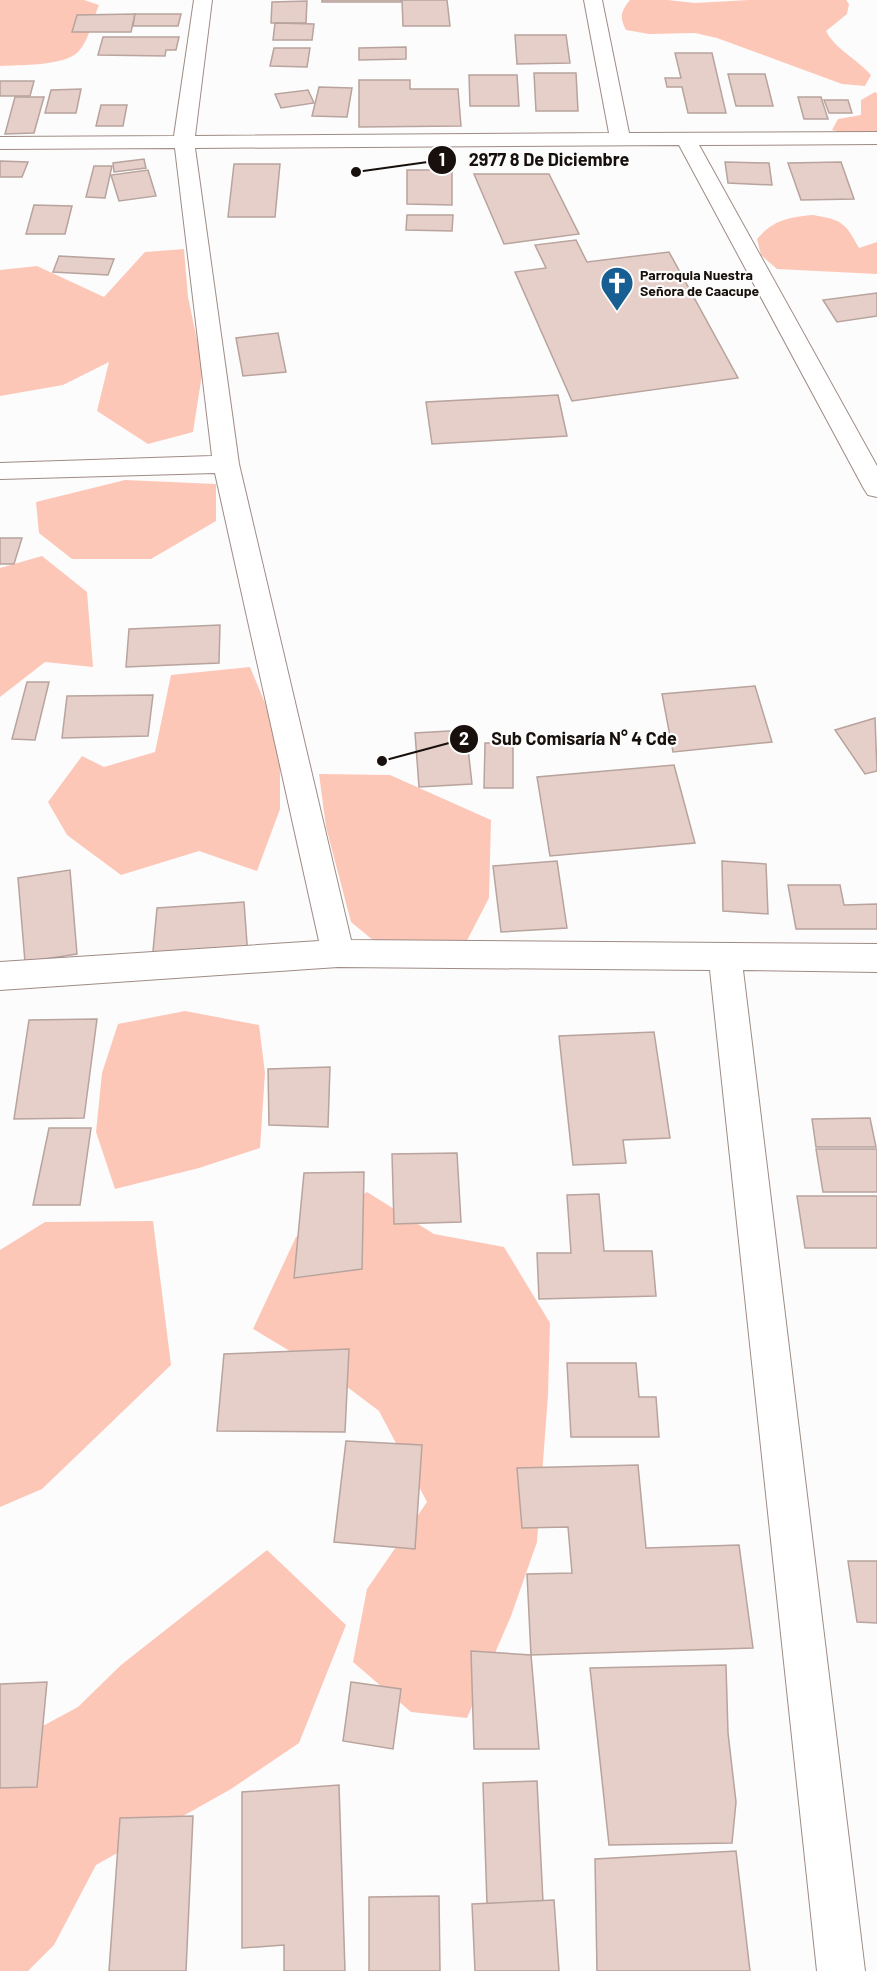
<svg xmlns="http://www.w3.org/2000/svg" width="877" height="1971" viewBox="0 0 877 1971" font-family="Barlow,sans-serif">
	<rect width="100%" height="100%" fill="#fcfcfc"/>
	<!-- green -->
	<g fill="#fdc7b8">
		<path d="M0,0H84L99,5C93,19 89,41 78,52C64,66 19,65 0,66Z"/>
		<path d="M630,0H667L695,3L749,0H846L849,4L847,14L826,31C835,49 857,59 871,75L865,86L842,84L717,38L695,33L649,34L626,30C619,17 621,11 630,0Z"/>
		<polygon points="875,92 877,93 877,131 853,136 832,130 838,119 861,115 861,100"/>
		<path d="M813,215C842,220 845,222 859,248L877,242V274L777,269L761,255L757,239C773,220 789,217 813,215Z"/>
		<polygon points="184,249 188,297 203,368 193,432 148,444 97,411 109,362 63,385 0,396 0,270 37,266 104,297 145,252"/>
		<polygon points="125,480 216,484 216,521 151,559 72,559 39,533 36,502"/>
		<polygon points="42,556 87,592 93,667 45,662 0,697 0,568"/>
		<polygon points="250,667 280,739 280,809 257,871 199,851 121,875 67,835 48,802 82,756 104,767 155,752 171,675"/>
		<polygon points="319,774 390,775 491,820 489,898 461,952 396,959 351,922 326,827"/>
		<polygon points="185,1011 259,1025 265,1073 260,1148 199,1168 115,1189 96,1132 102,1073 118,1024"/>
		<polygon points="367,1192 434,1234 504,1247 550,1323 548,1395 537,1542 511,1616 467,1718 411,1712 353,1662 367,1589 427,1502 379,1411 338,1380 253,1329 296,1237"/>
		<polygon points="153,1221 171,1365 42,1489 0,1507 0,1250 45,1222"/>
		<polygon points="267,1550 346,1625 299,1743 231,1789 96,1865 54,1945 28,1971 0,1971 0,1749 78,1707 121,1665"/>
	</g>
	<!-- building -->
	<g fill="#e6cfc9" stroke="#b8a39d" stroke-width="1.5">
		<rect x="322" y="0" width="79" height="2"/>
		<polygon points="402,0 447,0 450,26 403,26"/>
		<polygon points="307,1 306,23 271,23 272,2"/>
		<polygon points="135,14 131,32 72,32 77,15"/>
		<polygon points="135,14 181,14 178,26 133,26"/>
		<polygon points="275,23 314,24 312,40 273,40"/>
		<polygon points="515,35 566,35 570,63 517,64"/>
		<polygon points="103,37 179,37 176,50 166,50 165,56 98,55"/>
		<polygon points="406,47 406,59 359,60 359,48"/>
		<polygon points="274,48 310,48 307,67 270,66"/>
		<polygon points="675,53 712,53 726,113 688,113 682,87 667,87 665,78 681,78"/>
		<polygon points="534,73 576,73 578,111 536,111"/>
		<polygon points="728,74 765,74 773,106 736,106"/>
		<polygon points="469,75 517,75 519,106 470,106"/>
		<polygon points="359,80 410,80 410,89 458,89 461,126 359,127"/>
		<polygon points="0,81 34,81 30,96 0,96"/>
		<polygon points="319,87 352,88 347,117 312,116"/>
		<polygon points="81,89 76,113 45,113 51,90"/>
		<polygon points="308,90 314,103 281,108 275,94"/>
		<polygon points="15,97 44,97 34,133 5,134"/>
		<polygon points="798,97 821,97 828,119 804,119"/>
		<polygon points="824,100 848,100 852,113 829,113"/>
		<polygon points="101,105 127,105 123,126 96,126"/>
		<polygon points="144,159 146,168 114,172 113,163"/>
		<polygon points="0,161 28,162 22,177 0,177"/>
		<polygon points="725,162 769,163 772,185 728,183"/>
		<polygon points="841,162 854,199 801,200 788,163"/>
		<polygon points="234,164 280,164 275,217 228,217"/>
		<polygon points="94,166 112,166 105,198 86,197"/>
		<polygon points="148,170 156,196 119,201 111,175"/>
		<polygon points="407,170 452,170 452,205 407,204"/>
		<polygon points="474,174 549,174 579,234 504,244"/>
		<polygon points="34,205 72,206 65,234 26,234"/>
		<polygon points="407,215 453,215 452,231 406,230"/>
		<polygon points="576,240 587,262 669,252 738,378 572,401 515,272 546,268 535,245"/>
		<polygon points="59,256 114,259 108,275 53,272"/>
		<polygon points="877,293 877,316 837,322 823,300"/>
		<polygon points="278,333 286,372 243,376 236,338"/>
		<polygon points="558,395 567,436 432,444 426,402"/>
		<polygon points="0,538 22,538 14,564 0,564"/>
		<polygon points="220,625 219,663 126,667 129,629"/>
		<polygon points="27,682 49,682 35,740 12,739"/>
		<polygon points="755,686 772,742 673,752 662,694"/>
		<polygon points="153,695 148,736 62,738 67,696"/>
		<polygon points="875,718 877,771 865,774 835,730"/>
		<polygon points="466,730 472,784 419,787 415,733"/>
		<polygon points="485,743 513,743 513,788 484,788"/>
		<polygon points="674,765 695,843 550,856 537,777"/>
		<polygon points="557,861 567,928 501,932 493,866"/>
		<polygon points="722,861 766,864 768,914 723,911"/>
		<polygon points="70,870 77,954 25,962 18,878"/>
		<polygon points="788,885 840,885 844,905 877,904 877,929 796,929"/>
		<polygon points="244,902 248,957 152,962 157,908"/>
		<polygon points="97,1019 84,1118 14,1119 29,1020"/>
		<polygon points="654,1032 670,1138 623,1140 626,1163 573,1165 559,1036"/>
		<polygon points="330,1067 328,1127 269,1125 268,1069"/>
		<polygon points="870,1118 876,1147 816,1147 812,1119"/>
		<polygon points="49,1128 91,1128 80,1205 33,1205"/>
		<polygon points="816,1149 877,1149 877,1192 823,1192"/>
		<polygon points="457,1153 461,1222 394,1224 392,1154"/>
		<polygon points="364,1172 362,1269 294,1278 304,1173"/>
		<polygon points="599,1194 604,1251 652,1251 656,1296 539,1299 537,1253 571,1253 567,1195"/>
		<polygon points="797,1196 877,1196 877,1248 805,1248"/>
		<polygon points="349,1349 345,1432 217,1431 224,1354"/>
		<polygon points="567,1363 636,1363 639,1397 656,1397 659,1437 571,1437"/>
		<polygon points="346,1441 422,1445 415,1549 334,1542"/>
		<polygon points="638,1465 646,1548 739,1545 753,1648 531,1655 527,1574 572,1573 568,1527 522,1528 517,1468"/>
		<polygon points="848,1561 877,1561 877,1623 857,1622"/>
		<polygon points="471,1651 531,1655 539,1749 474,1749"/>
		<polygon points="726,1665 728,1733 736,1802 732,1843 609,1845 590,1668"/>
		<polygon points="47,1682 37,1787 0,1788 0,1684"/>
		<polygon points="351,1682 401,1689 393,1749 343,1741"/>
		<polygon points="537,1781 543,1902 487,1904 483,1783"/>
		<polygon points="339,1785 345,1971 284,1971 284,1945 242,1948 242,1792"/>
		<polygon points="193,1816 186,1971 109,1971 120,1818"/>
		<polygon points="736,1851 750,1971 597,1971 595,1859"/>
		<polygon points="439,1896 440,1971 369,1971 369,1897"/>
		<polygon points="554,1900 559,1971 475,1971 472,1904"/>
	</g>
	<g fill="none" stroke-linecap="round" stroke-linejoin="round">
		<!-- street casing -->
		<g stroke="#9f8b85" stroke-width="2">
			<polygon id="street" points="194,0 212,0 195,136 609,133 584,0 602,0 629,133 877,132 877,144 699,145 877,466 877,497 868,495 864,489 679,145 195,148 239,464 351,940 877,944 877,972 743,970 865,1971 817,1971 710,970 338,967 0,990 0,962 319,941 215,473 0,479 0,463 212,456 175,148 0,149 0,137 174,136"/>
		</g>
		<!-- street -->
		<use href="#street" fill="#fff" fill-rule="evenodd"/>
	</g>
	<!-- icons -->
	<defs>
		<g id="church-pin" transform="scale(1.725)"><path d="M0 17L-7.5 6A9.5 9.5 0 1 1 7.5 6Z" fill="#175e92" stroke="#fcfcfc"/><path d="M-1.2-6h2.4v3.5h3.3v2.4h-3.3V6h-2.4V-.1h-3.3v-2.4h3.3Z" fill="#fff"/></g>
	</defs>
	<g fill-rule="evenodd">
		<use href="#church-pin" x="617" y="283"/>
	</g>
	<g text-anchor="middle" stroke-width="4.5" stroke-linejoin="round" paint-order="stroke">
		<!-- far-poi labels -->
		<g font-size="14" font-weight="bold" fill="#17100d" stroke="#fcfcfc" text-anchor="start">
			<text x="640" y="280">Parroquia Nuestra<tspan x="640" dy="16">Señora de Caacupe</tspan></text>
		</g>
	</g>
	<!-- callouts -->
	<path fill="none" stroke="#17100d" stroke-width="2" d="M356 172L442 160M382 761L464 739"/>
	<g fill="#17100d" stroke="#fcfcfc" stroke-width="2">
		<circle cx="356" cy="172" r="6"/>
		<circle cx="382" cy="761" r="6"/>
		<circle cx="442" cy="160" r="15"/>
		<circle cx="464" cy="739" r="15"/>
	</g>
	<g font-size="18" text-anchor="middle" font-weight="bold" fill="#fff">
		<text x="442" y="166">1</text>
		<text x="464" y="745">2</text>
	</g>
	<g font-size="18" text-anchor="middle" font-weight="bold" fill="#17100d" stroke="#fcfcfc" stroke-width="4.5" stroke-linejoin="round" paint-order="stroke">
		<text x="549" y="166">2977 8 De Diciembre</text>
		<text x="584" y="745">Sub Comisaría N° 4 Cde</text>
	</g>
</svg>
